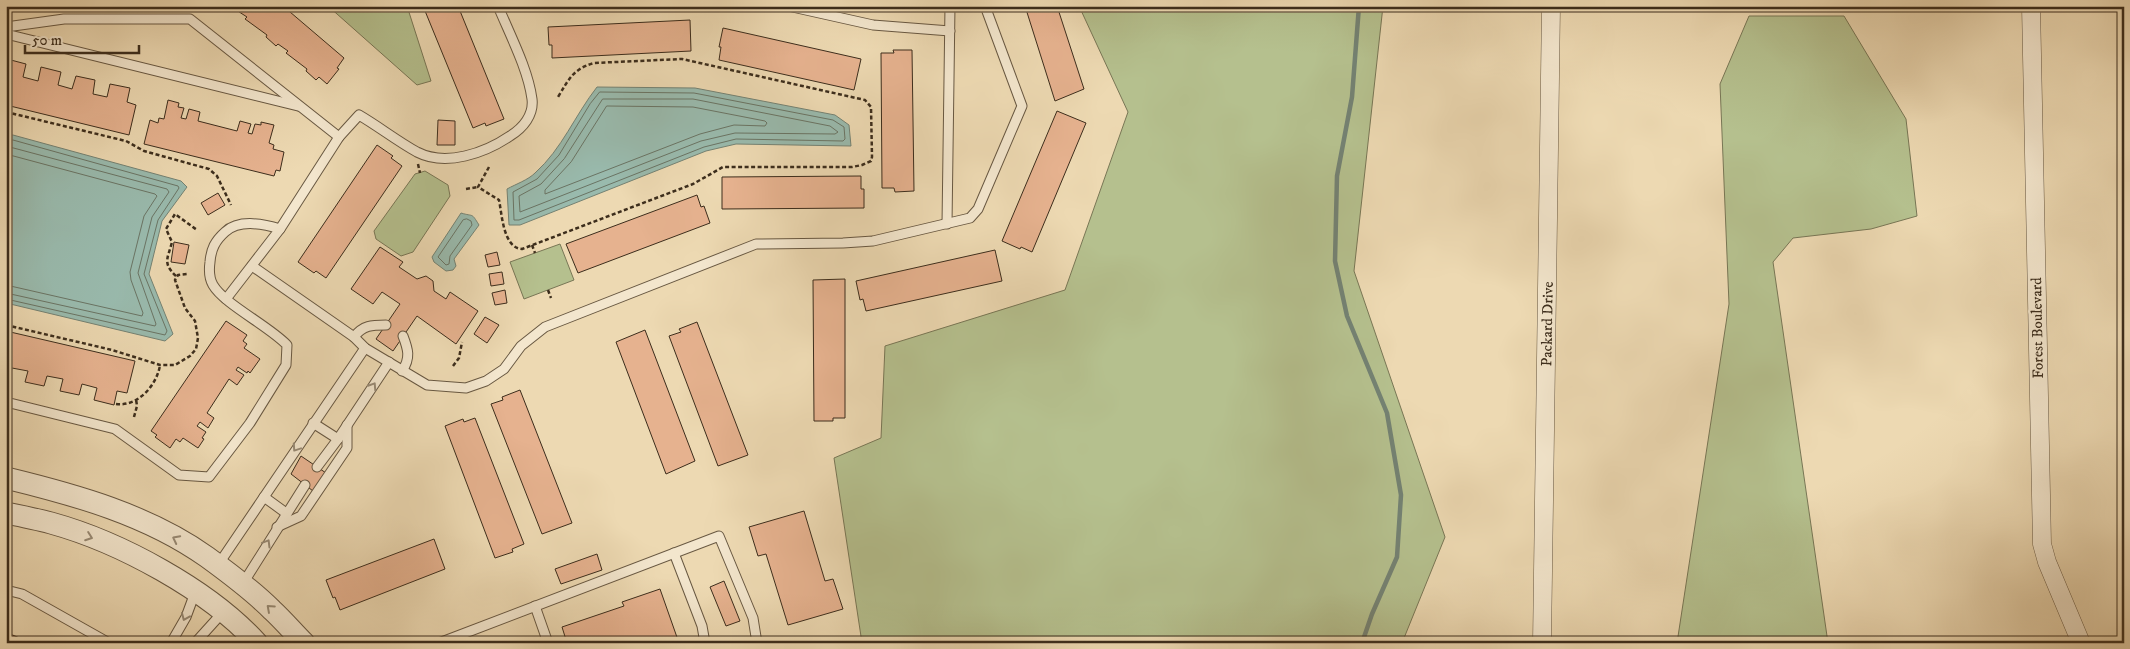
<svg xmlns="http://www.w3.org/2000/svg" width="2130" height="649" viewBox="0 0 2130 649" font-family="'IM FELL DW Pica',serif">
	<rect width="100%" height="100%" fill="#edd9b2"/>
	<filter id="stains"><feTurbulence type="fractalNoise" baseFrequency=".004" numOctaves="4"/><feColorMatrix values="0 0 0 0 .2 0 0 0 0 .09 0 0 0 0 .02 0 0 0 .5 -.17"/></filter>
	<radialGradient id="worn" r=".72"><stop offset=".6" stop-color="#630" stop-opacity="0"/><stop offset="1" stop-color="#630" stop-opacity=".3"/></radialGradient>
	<!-- green -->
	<g fill="#b5c08e" stroke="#787655">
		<polygon points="328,6 407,6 431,81 417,85"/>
		<polygon points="1079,6 1383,6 1354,271 1445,537 1402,643 862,643 834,458 881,438 885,346 1065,290 1128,112"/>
		<polygon points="1749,16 1844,16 1906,119 1917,216 1871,229 1793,238 1773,262 1828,643 1677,643 1729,304 1720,84"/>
		<polygon points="425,171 448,185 450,196 413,252 401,256 376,239 374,231 415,174"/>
		<polygon points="560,244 574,280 524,299 510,262"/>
	</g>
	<!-- water -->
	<g fill="#99baad" stroke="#748273">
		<path d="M597,87L695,88L835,115L849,125L851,146L736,144L706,151L520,225H509L507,189C516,184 528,180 535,173C562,149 575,115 597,87Z"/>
		<polygon points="6,135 13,135 181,181 187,187 162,221 149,274 173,334 165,341 6,303"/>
		<path d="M461,213C474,217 471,212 479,225L454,259L456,266L453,270L446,271L434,262L432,257Z"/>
	</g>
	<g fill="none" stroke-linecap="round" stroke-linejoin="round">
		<!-- shore -->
		<g stroke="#6a7464" stroke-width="1">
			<polygon points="600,92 694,93 833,120 844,127 845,139 843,141 736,139 704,147 519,220 514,220 513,192 537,179 559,155 590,104"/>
			<polygon points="603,99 693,99 830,126 838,132 835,134 735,133 701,141 520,212 519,196 541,184 564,159"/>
			<polygon points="607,106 693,107 765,121 767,123 765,126 734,125 700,134 545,194 545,190 571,162"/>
			<polyline points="6,140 13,140 178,186 179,188 158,220 144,274 167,331 165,335 6,299"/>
			<polyline points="6,146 167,189 169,192 152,217 138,273 156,324 155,326 6,293"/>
			<polyline points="6,154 155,194 157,196 144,216 130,272 131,280 143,313 142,316 6,285"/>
			<polygon points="467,219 471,221 472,225 450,256 449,264 446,265 438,257 463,220"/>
		</g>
		<!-- stream -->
		<polyline stroke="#748273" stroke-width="4.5" points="1359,6 1352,97 1337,176 1335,261 1347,316 1387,413 1401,495 1397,557 1372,614 1362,643"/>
	</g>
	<!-- building -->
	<g fill="#e6b28f" stroke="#3c2d1c">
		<polygon points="230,6 283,6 344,58 337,68 339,69 327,84 319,77 316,80 306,71 307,69 286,53 288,51 278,44 276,46 266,37 267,35 245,19 247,17"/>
		<polygon points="423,6 458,6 504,119 486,126 485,123 473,128"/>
		<polygon points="1025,6 1057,6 1084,89 1055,101"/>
		<polygon points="690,20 691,51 552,58 552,45 549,45 548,27"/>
		<polygon points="723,28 861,59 854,90 719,60 721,47 719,47"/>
		<polygon points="893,50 912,50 914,191 895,192 894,188 882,188 881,53 894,53"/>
		<polygon points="7,59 26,64 23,77 38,81 41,67 61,72 58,85 72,89 76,76 95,80 93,94 107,97 110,84 130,88 127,102 136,105 129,135 6,105"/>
		<polygon points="168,100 179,103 178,107 184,108 181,118 186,119 189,109 200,112 198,121 237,131 240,121 251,124 248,133 252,134 255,124 261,125 261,122 274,125 269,143 274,145 273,149 284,152 280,171 276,170 274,176 144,144 150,120 158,123 159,118 164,119"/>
		<polygon points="1057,111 1086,123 1032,252 1021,247 1020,249 1002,241"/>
		<polygon points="438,120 455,121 455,145 437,145"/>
		<polygon points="377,145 393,156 391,158 402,166 326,278 316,271 314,273 298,262"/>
		<polygon points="861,176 861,189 864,189 864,208 722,209 722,177"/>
		<polygon points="218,193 225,205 208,215 201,203"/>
		<polygon points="697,195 701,207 704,206 710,223 578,273 566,244"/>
		<polygon points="174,242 189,245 185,264 171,262"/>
		<polygon points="380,247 403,262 399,267 417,279 426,276 433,281 434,291 446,299 450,292 478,311 456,344 417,316 393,351 376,339 400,304 382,292 373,304 351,289"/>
		<polygon points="995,250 1002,281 866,311 863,299 860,300 856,281"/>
		<polygon points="497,252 500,265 488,267 485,255"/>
		<polygon points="502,272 504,284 491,286 489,274"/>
		<polygon points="845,279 845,418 833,418 833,421 814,421 813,280"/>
		<polygon points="505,290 507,303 495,305 492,293"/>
		<polygon points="485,317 499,325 487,343 474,334"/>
		<polygon points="226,321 247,335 243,341 247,344 244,348 260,359 250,373 248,371 247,373 238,367 236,370 244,375 237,385 229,379 207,413 214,418 208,428 200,422 197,426 206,432 202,438 204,439 198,448 183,438 180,442 176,439 170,448 155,437 157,435 151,431"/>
		<polygon points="697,322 748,455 718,466 669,336 681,332 679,329"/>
		<polygon points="645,330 695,461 666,474 616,342"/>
		<polygon points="6,331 135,361 127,393 117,391 114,405 94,400 97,388 82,384 79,395 60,391 63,379 47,376 44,386 25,382 28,371 12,368 10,379 6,378"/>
		<polygon points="520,390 572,523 542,534 491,404 503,400 502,397"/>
		<polygon points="475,418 524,544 512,549 513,552 495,558 445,426 463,419 464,422"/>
		<polygon points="301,456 326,473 313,491 291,474"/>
		<polygon points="804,511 825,581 833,579 843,609 788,625 766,554 758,556 749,527"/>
		<polygon points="434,539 445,569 340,610 335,597 333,598 326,580"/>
		<polygon points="597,554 602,570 561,584 555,569"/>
		<polygon points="724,581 740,621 726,626 710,587"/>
		<polygon points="660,589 679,643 567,643 562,627 624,606 622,602"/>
		<polygon points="6,626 11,628 8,633 31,643 6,643"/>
	</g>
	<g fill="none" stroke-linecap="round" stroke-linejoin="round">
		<!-- service casing -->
		<g stroke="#685842" stroke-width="11">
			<g id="service">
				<polyline points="788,6 873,25 950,31"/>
				<polyline points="6,27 64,19 190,19 339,137"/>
				<polyline points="6,34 298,106"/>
				<polyline points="947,224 950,6"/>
				<polyline points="252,266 354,337 365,348 427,385 466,388 486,381 504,369 521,346 545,327 756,244 843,243 873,241 970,218 978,209 1022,106 985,6"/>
				<polyline points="226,299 280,229"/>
				<path d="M354,337C363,325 372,325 386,325"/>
				<path d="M402,371C411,358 408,349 403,336"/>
				<path d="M6,402L115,429L179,475L209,477L250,423L286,365L287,345C269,326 224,304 213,285C209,278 209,269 210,262C211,249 215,241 225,232C239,219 264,224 280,229L339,137L359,115C378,126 397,141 417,152C446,167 485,153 510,136C523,128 534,115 532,99C528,69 510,35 498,6"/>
				<polyline points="313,423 338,439"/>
				<polyline points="317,467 338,439 389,362"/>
				<polyline points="264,497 286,513"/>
				<polyline points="277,527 301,516 347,448 347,425"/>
				<polyline points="674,553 702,626 705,643"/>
				<polyline points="218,565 365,348"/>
				<polyline points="242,585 305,485"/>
				<polyline points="6,590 22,594 109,643"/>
				<polyline points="535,606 548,643"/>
				<polyline points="171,643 186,617 196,590"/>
				<polyline points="195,643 223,612"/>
				<polyline points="439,643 719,536 753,618 757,643"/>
			</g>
		</g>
		<!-- minor casing -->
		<g stroke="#685842" stroke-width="19">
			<g id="minor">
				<polyline points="2031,6 2042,544 2047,562 2081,643"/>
				<polyline points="1542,643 1551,6"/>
			</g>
		</g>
		<!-- tertiary casing -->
		<g stroke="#685842" stroke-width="23">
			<g id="tertiary">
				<path d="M6,478C76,495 148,515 207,557C229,573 253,591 272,610C283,620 293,632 304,643"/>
				<path d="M6,513C21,516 36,519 51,523C120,542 209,590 257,643"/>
			</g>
		</g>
		<!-- path -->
		<g stroke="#3c2d1c" stroke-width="2.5" stroke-dasharray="4 2.5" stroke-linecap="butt">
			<polyline points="6,112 126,141 144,151 209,169 217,176 231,205"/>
			<polyline points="418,164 420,173"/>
			<path d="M489,167L478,187L499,200C502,214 503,248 522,249L693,184L723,167H852L862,165L871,161L872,157L871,107L865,100L682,59L594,63C573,69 569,79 558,97"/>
			<polyline points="466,189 478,187"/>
			<polyline points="532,245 535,253"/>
			<path d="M176,276C162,263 168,258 172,242L166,229L175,214L197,230"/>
			<polyline points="548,290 551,298"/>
			<polyline points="6,325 112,350 160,365 175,365 190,356 196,349 198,338 195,321 185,308 175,280 178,275 187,274"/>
			<polyline points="453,366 459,358 462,342"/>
			<path d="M116,404C138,407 157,385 160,365"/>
			<polyline points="134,417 137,406 136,399"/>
		</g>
		<!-- service -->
		<use href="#service" stroke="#f3e6cd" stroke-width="9"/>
		<!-- minor -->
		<use href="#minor" stroke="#f3e6cd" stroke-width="18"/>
		<!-- tertiary -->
		<use href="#tertiary" stroke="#f3e6cd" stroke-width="21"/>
	</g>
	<!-- one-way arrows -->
	<defs><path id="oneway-chevron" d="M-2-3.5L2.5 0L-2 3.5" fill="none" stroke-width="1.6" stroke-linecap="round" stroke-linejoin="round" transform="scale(1.25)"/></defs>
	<g stroke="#988a74">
		<use href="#oneway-chevron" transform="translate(373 386) rotate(-57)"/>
		<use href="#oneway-chevron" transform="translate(296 448) rotate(124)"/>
		<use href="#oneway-chevron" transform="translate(89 537) rotate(20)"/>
		<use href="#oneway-chevron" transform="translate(176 539) rotate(-153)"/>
		<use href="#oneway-chevron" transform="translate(267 543) rotate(-59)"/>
		<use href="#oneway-chevron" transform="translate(270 608) rotate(-138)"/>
		<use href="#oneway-chevron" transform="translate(185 617) rotate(113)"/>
	</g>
	<g text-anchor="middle" stroke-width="4.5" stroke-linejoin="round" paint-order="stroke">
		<!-- street labels -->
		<g font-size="15" fill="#3c2d1c" stroke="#f3e6cd">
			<text transform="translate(1547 324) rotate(-89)" y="5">Packard Drive</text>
			<text transform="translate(2037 328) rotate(-91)" y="5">Forest Boulevard</text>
		</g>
	</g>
	<!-- margin -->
	<rect width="2130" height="649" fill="none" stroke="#edd9b2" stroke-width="25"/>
	<rect x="8" y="8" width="2115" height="634" fill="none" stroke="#3c2d1c" stroke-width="2.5"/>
	<rect x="12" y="12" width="2105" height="624" fill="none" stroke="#3c2d1c"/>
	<!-- scale -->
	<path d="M25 45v8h114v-8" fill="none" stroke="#3c2d1c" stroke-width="2.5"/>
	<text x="32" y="45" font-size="15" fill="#3c2d1c" stroke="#f3e6cd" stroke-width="4" paint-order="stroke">50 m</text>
	<rect width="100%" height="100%" filter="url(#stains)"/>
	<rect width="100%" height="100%" fill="url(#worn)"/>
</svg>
